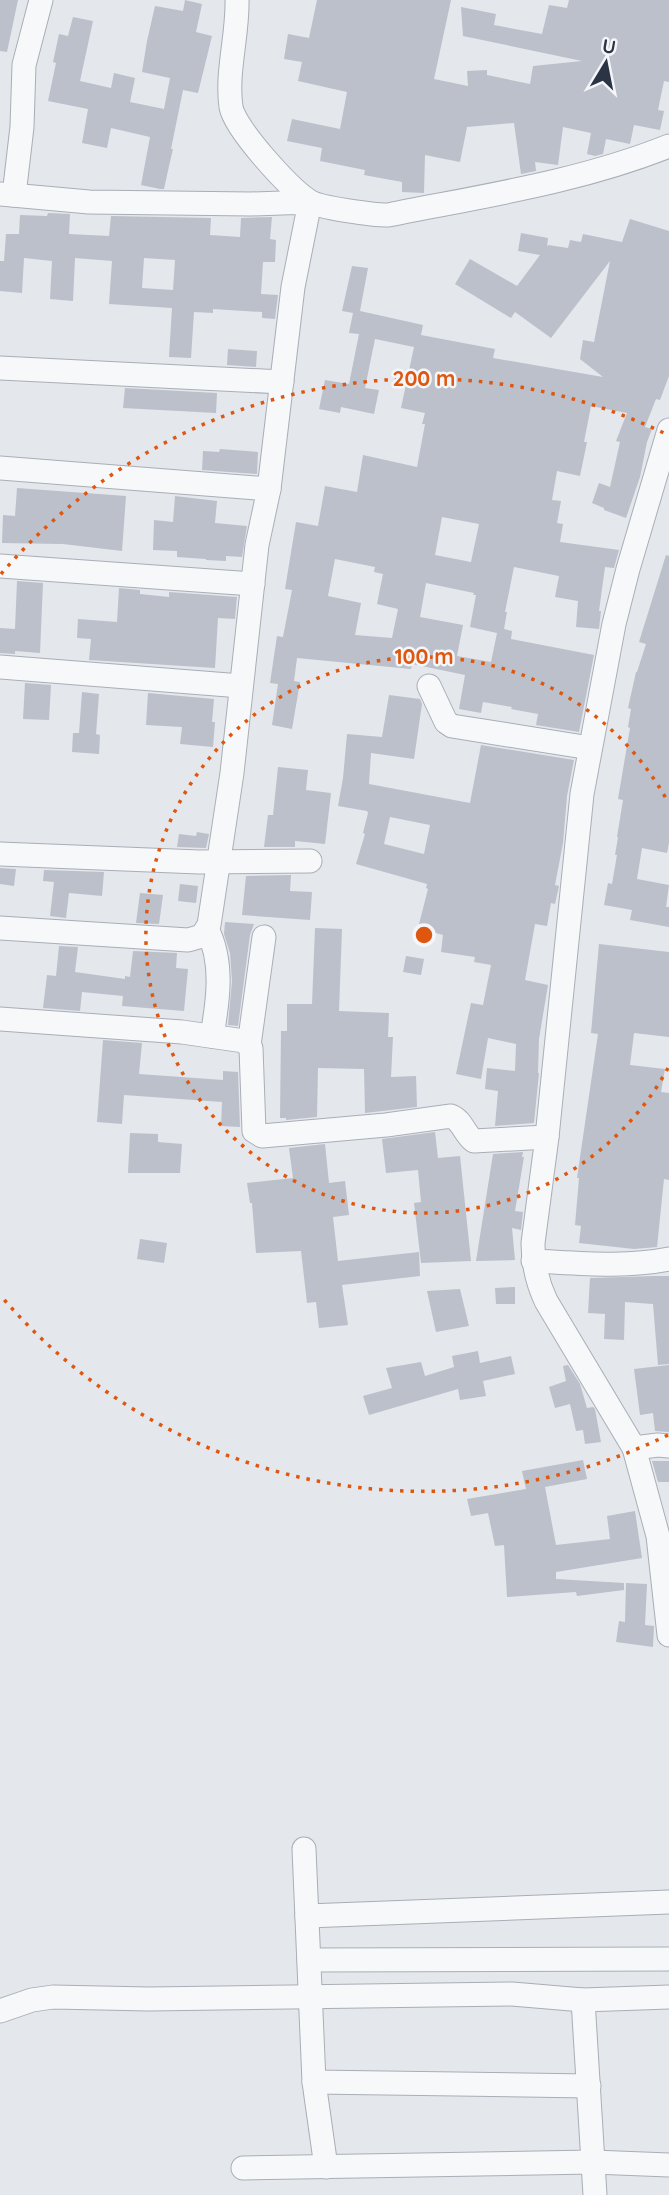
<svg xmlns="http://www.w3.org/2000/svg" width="669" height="2195" viewBox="0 0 669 2195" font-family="Quicksand,sans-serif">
	<rect width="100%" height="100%" fill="#e4e7ec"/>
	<!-- building -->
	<g fill="#bbc0ca" fill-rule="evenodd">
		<polygon points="0,0 18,0 7,52 0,51"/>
		<polygon points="185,0 202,4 196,32 212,36 198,93 183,90 171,149 173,149 169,166 164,189 160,189 141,185 150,137 111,128 107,148 82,143 88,109 48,101 56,63 53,62 59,34 68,36 73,17 93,21 80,81 111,88 114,73 135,78 130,102 164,109 170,78 142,72 147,41 155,6 183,11"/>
		<polygon points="317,0 451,0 434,79 468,86 467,71 487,70 487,75 530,84 533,66 582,61 463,36 461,7 496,14 494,25 542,34 549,5 567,8 569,0 669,0 669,82 664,81 658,110 664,111 660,130 634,125 630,144 606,139 603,154 595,156 587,154 591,133 563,127 558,165 535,162 536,171 521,174 514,123 467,127 460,162 425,155 424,193 402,192 402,182 364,175 365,170 320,161 322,148 287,141 292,119 340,129 347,92 298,81 302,62 284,59 288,34 309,38"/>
		<path d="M48,213L70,214L69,234L109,236L111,216L211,218L210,235L240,237L241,218L272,217L270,239L276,240L275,262H263L261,294L278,295L275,319L262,318V312L213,309V313L194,312L191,358L169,357L172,308L109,304L112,261L75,258L73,301L50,299L52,261L24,258L22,293L0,291V261H4L6,234H19L20,215L47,216ZM144,258L175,260L173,290L142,288Z"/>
		<path d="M630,219L669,231V376L660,400L656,399L645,427L652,429L647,442L640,477L626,518L604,510V508L592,503L599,483L610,487L620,442L616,441L627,413L591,406L584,442H587L580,476L557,471L552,500L561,501L557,523L563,524L560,542L619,550L614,568L605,567L599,611H601L599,629L576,627L578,601L555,597L559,576L514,567L505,612H507L504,629L512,631L511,639L594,655L579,732L536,725L538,714L511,709L512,707L483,702L481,713L459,709L465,675L412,664L411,669L297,658L294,681L300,682L292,729L272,725L278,684L270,683L277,636L283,637L292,590L285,589L296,522L318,526L325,486L357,492L363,455L417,467L425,424H422L425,413L401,408L414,347L375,339L365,388L379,390L374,414L341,407L340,413L319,409L325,380L349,384L359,334L349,333L353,313L342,311L352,266L368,268L360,311L423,325L421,335L495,349L493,358L603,377L580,359L583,340L594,342L610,261L551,338L515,312L511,318L455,284L470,259L517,286L540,255L518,251L521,233L548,238L547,247L548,245L568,248L570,240L581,242L583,234L622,242ZM442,517L479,524L471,562L435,555ZM335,559L375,567L374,572L383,574L377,604L398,609L392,638L355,635L361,603L328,596ZM426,583L474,593L473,595H476L470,627L497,633L491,662L457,656L463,625L420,617Z"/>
		<polygon points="228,349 257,351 256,367 227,365"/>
		<polygon points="125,388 217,393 216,413 123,408"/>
		<polygon points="220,449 258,452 257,474 202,470 203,451 219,452"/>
		<polygon points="17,488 126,496 122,551 63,544 2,543 3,515 15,516"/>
		<polygon points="175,496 217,501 215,523 247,526 242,557 226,556 226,561 206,560 206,559 177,557 177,551 153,550 154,520 173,522"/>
		<polygon points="666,555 669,556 669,843 667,853 642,848 637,879 669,885 666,907 669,907 669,927 630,920 632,910 604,905 608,883 612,884 617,855 615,855 618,837 617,837 623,800 618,799 630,728 628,727 631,709 628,708 636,672 637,672 646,644 639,642"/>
		<polygon points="17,581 43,583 40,653 15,651 15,654 0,653 0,628 15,629"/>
		<polygon points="119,588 140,590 140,594 169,597 169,592 237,597 235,619 218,618 215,668 89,660 91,639 77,638 78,619 117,622"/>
		<polygon points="25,683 51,685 49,720 23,719"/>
		<polygon points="82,692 99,694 96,734 100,735 99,754 72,752 73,733 79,733"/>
		<polygon points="148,693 214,699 212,722 215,722 213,747 180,744 182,727 146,725"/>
		<path d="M389,695L420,699L422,704L414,759L371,753L369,784L470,803L481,745L574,760L567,796L563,843L555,885L559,886L555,904L551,903L547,926L535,924L525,980L548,985L539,1039L538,1073H539L534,1123L495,1126L498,1091L485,1089L487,1068L515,1071L516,1044L488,1038L481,1079L456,1074L471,1003L483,1005L491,965L474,962L475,957L441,952L443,935L418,928L428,889L426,888L427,884L356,864L365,834L363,833L368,813L367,811L338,806L343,778L347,734L382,737ZM390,817L430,825L424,854L384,844Z"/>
		<polygon points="278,767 308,770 306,790 331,793 325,844 295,841 295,847 264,847 268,815 273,815"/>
		<polygon points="197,832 209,834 206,848 177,847 179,834 196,836"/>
		<polygon points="0,868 16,869 14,886 0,884"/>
		<polygon points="44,870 104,872 102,896 69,893 66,918 50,916 54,882 43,881"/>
		<polygon points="291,875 290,891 312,892 310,920 242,915 246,876"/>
		<polygon points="180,884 198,886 196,903 178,901"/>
		<polygon points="140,893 163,895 159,924 136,923"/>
		<polygon points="225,922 254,924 250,935 238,1026 228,1025 232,981 230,953 224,934"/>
		<polygon points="315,928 342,929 339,1011 389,1013 388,1037 393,1037 391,1077 416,1076 417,1107 365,1113 364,1069 318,1068 317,1117 286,1120 286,1118 280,1118 281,1031 287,1031 287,1004 312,1004"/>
		<polygon points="599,944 669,952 669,1037 634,1033 630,1065 665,1069 661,1092 669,1093 669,1180 664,1179 657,1247 634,1249 579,1243 581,1226 575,1225 579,1178 577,1178 598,1034 591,1033"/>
		<polygon points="59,946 78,947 75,972 125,979 125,976 130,977 133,951 177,953 176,968 188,969 184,1011 122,1006 123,996 82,992 80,1011 43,1008 47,975 56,976"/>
		<polygon points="406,956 424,959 421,975 403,972"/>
		<polygon points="103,1040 142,1043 139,1074 223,1080 223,1071 238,1072 240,1127 221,1126 222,1102 124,1095 122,1124 97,1122"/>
		<polygon points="435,1132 438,1158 460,1156 471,1261 421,1263 414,1203 421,1202 418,1170 386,1173 382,1139"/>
		<polygon points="130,1133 158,1134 158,1142 182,1144 180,1173 128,1173"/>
		<polygon points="325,1144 329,1183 345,1181 349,1215 333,1217 338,1261 419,1252 420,1276 342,1285 348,1325 319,1328 316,1302 307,1303 301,1251 256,1253 252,1203 250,1203 247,1183 293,1178 289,1148"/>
		<polygon points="523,1152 522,1157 524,1157 515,1211 523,1212 521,1230 512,1228 515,1260 476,1261 493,1154"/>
		<polygon points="140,1239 167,1243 164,1263 137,1259"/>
		<polygon points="655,1276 669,1276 669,1364 658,1365 653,1304 625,1302 624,1340 604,1339 605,1314 588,1313 590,1278"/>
		<polygon points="515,1287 515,1304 496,1304 495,1288"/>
		<polygon points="460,1289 469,1326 436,1332 427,1291"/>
		<polygon points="478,1351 480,1363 511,1356 515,1374 483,1381 486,1396 460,1400 458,1389 369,1415 363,1396 392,1388 386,1368 421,1362 425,1376 454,1367 452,1356"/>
		<polygon points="568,1365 580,1384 587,1408 593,1407 595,1409 601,1442 585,1444 583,1430 576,1431 570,1404 555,1408 549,1387 566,1381 563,1366"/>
		<polygon points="669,1365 669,1432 655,1431 653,1413 640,1415 634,1369"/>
		<polygon points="583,1460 587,1479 545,1487 556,1545 610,1539 607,1516 635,1511 642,1558 556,1572 556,1579 624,1583 624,1590 577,1596 576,1592 507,1597 504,1545 495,1546 488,1513 471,1516 467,1499 526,1489 522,1471"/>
		<polygon points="652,1461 669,1461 669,1482 658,1482"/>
		<polygon points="626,1583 647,1584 645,1625 654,1626 653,1647 616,1642 619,1621 625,1622"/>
	</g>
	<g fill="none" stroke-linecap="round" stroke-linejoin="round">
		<!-- minor casing -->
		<g stroke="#a9aeb7" stroke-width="25">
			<g id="minor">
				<path d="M237,0C238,35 226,72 231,107C235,129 289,188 309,201C319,208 374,215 388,215C483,196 579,182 669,146"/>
				<polyline points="0,194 89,202 251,204 310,202 293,287 269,489 257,545 232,773 209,925 202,936 188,940 0,928"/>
				<polyline points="14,195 22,127 24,65 41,0"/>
				<polyline points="0,368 282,382"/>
				<path d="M669,430L628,569L614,624L582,794L547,1137L533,1243C533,1264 537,1282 546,1301L634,1448L658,1445L669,1446"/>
				<polyline points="0,468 269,489"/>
				<polyline points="0,566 253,584"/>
				<polyline points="0,667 241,686"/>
				<polyline points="429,686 446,722 452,726 590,748"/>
				<polyline points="0,854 199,862 310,861"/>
				<path d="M207,929C224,962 218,1001 212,1036"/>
				<path d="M0,1019L182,1032L244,1041L251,1048L254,1131L262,1136L386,1125L451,1116C463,1121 464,1134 474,1141L547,1137"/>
				<polyline points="249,1045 264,937"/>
				<path d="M533,1261C578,1263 624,1268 669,1259"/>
				<polyline points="634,1448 658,1536 669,1635"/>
				<polyline points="304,1849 314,2082 326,2167"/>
				<polyline points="307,1916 669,1902"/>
				<polyline points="309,1960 669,1959"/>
				<polyline points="583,2000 595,2195"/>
				<polyline points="0,2011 32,2000 53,1997 149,1999 512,1994 583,2000 669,1997"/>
				<polyline points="314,2082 589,2086"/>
				<polyline points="243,2168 593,2162 669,2165"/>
			</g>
		</g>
		<!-- minor -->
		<use href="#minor" stroke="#f7f8fa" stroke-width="23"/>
	</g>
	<!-- distance rings -->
	<g fill="none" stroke="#df570f" stroke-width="3.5" stroke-dasharray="3.5 7">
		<path d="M668 1068A278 278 0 1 1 668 802"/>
		<path d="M668 1435A556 556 0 0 1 1 1296M1 574A556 556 0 0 1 668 435"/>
	</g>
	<circle cx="424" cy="935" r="10" fill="#df570f" stroke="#f4f6f9" stroke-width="3.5"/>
	<g font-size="21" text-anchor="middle" font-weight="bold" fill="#df570f" stroke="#f4f6f9" stroke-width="5" stroke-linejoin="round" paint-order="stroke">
		<text x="424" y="386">200 m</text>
		<text x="424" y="664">100 m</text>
	</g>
	<!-- north arrow -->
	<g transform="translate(606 63) rotate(10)" stroke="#f4f6f9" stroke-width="5" paint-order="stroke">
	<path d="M0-5L12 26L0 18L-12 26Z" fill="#2b3445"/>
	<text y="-10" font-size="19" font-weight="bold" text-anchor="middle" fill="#2b3445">U</text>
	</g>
</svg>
